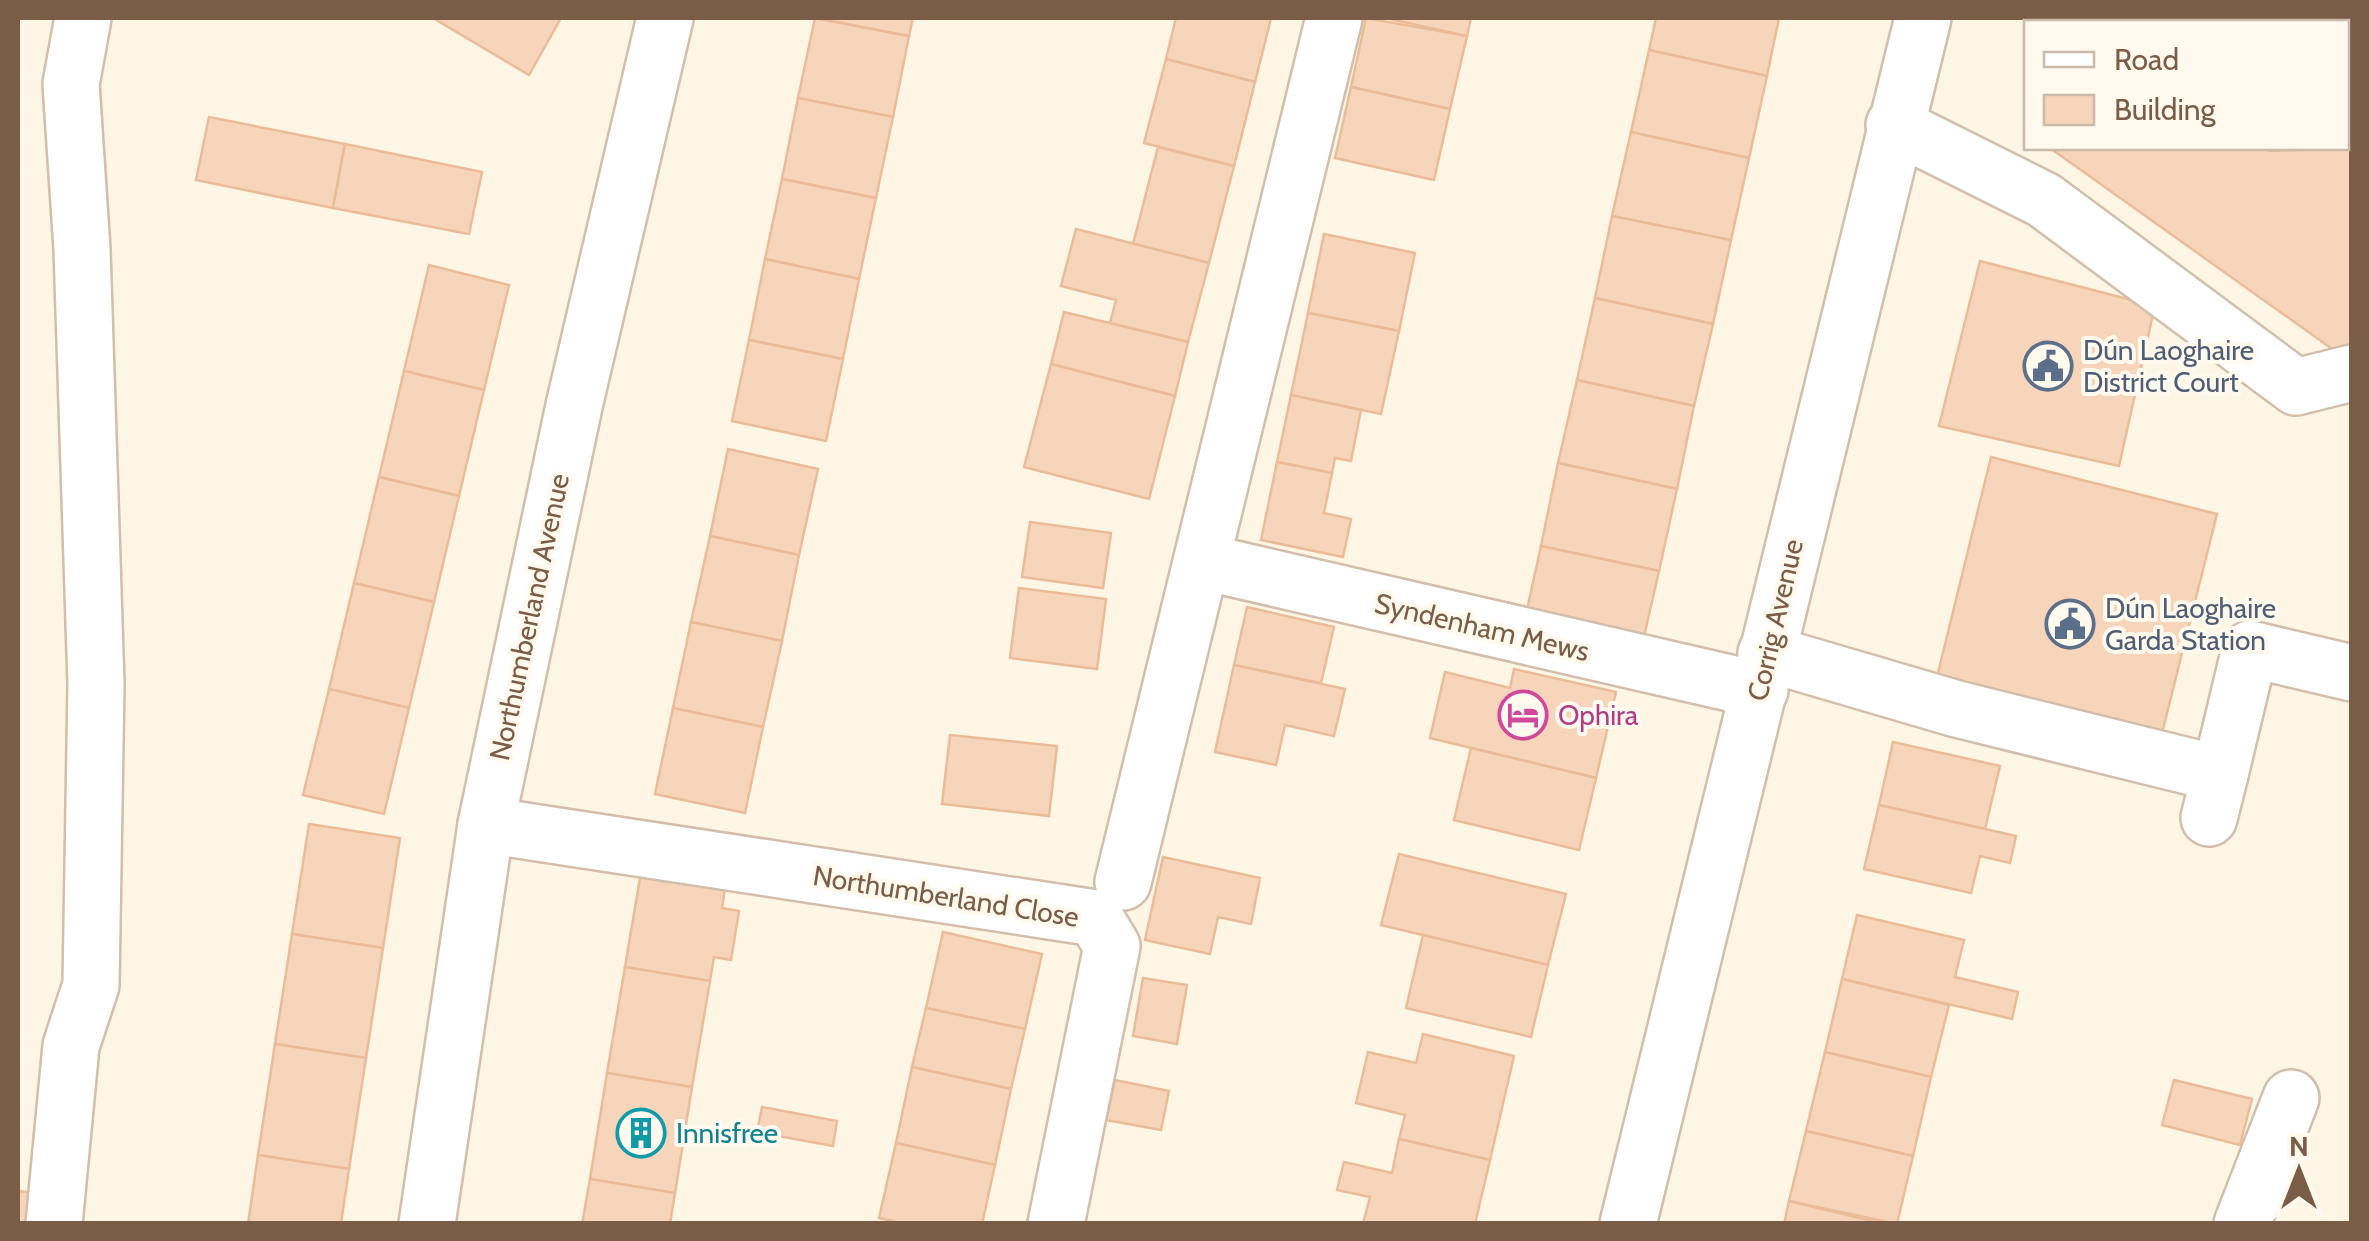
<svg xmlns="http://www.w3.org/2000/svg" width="2369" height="1241" viewBox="0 0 2369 1241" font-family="Cabin,sans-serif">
	<rect width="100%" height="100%" fill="#fef6e5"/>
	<!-- building -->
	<g fill="#f7d5ba" stroke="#ebbc99" stroke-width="2.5">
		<polygon points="433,18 561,18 529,75"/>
		<polygon points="815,18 909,36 893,117 798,98"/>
		<polygon points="816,18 913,18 909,36"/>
		<polygon points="1176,18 1271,18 1255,82 1166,59"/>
		<polygon points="1366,18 1467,36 1450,109 1351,87"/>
		<polygon points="1385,18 1471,18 1467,36"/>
		<polygon points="1656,18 1779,18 1767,76 1649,50"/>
		<polygon points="2116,18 2206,18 2202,22 2123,22"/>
		<polygon points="1649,50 1767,76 1749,158 1631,132"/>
		<polygon points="1166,59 1255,82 1234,166 1144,143"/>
		<polygon points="2346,62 2352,65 2352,363 2050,148 2265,148 2270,151 2346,148"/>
		<polygon points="1351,87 1450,109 1434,180 1335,158"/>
		<polygon points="798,98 893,117 876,198 782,179"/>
		<polygon points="209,117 345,144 333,208 196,180"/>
		<polygon points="1631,132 1749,158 1731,240 1612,216"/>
		<polygon points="345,144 482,172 469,234 333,208"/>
		<polygon points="1158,147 1234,166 1209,263 1133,244"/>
		<polygon points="782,179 876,198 859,279 765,259"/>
		<polygon points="1612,216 1731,240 1713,324 1595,298"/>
		<polygon points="1076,229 1209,263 1188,342 1110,323 1116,300 1061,286"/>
		<polygon points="1324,234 1415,253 1399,331 1308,313"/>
		<polygon points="765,259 859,279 843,359 749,340"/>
		<polygon points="1980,261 2155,306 2119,466 1939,426"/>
		<polygon points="429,265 509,285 484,390 404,371"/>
		<polygon points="1595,298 1713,324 1694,406 1577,380"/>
		<polygon points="1064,312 1188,342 1175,396 1051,364"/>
		<polygon points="1308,313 1399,331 1381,414 1291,395"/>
		<polygon points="749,340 843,359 826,441 732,421"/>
		<polygon points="1051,364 1175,396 1149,499 1024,467"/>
		<polygon points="404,371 484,390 459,496 379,477"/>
		<polygon points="1577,380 1694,406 1677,489 1558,463"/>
		<polygon points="1291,395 1361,410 1351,461 1335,458 1332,473 1277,462"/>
		<polygon points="728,449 818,469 799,555 710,536"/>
		<polygon points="1991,457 2217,514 2161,737 1936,681"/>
		<polygon points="1277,462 1332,473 1324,513 1351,519 1343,557 1261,540"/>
		<polygon points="1558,463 1677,489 1659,571 1541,546"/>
		<polygon points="379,477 459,496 434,602 354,583"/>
		<polygon points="1030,522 1111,533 1103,588 1022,577"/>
		<polygon points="710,536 799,555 782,641 691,622"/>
		<polygon points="1541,546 1659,571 1640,654 1523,628"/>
		<polygon points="354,583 434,602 409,708 329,689"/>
		<polygon points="1019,588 1106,599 1097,669 1010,658"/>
		<polygon points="1247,607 1334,627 1321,683 1234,665"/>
		<polygon points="691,622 782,641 763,727 673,708"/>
		<polygon points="1234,665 1345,689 1334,736 1285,725 1276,765 1215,752"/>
		<polygon points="1514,669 1616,692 1596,778 1430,738 1445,672 1510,688"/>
		<polygon points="329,689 409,708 384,814 303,795"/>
		<polygon points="673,708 763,727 745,813 655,794"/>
		<polygon points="950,735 1057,746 1049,816 942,804"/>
		<polygon points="1893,742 2000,766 1985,829 1879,805"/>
		<polygon points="1471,748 1596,778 1579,850 1454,820"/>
		<polygon points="1879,805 2016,836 2010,863 1980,856 1971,893 1864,869"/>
		<polygon points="309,824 400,838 383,948 292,934"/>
		<polygon points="1399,854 1566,894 1548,965 1381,925"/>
		<polygon points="1163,857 1260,878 1251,924 1218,917 1210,954 1145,940"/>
		<polygon points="643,860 727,875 722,908 739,911 731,960 714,957 710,981 625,967"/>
		<polygon points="1857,915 1964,940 1955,977 2018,992 2012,1019 1842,979"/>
		<polygon points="943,932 1042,954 1025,1029 926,1008"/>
		<polygon points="292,934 383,948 366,1058 275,1044"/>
		<polygon points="1423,935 1548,965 1531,1037 1406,1008"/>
		<polygon points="625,967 710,981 692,1087 607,1073"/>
		<polygon points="1143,978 1187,985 1177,1044 1133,1036"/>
		<polygon points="1842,979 1949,1005 1931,1077 1825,1052"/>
		<polygon points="926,1008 1025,1029 1011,1089 912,1067"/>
		<polygon points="1423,1034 1514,1056 1490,1160 1399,1139 1405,1115 1356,1103 1368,1052 1416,1063"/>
		<polygon points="275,1044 366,1058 349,1169 258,1155"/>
		<polygon points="1825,1052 1931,1077 1913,1156 1806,1131"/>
		<polygon points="912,1067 1011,1089 995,1165 896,1143"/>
		<polygon points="607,1073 692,1087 675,1193 590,1179"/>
		<polygon points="1115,1080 1169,1091 1161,1130 1106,1120"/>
		<polygon points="2174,1080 2252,1099 2240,1145 2162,1125"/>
		<polygon points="762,1107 837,1121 833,1146 757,1132"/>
		<polygon points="1806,1131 1913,1156 1897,1224 1789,1201"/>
		<polygon points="1399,1139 1490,1160 1475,1224 1363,1224 1370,1197 1337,1190 1344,1162 1392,1173"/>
		<polygon points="896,1143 995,1165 982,1224 905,1224 879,1218"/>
		<polygon points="258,1155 349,1169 341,1224 248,1224"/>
		<polygon points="590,1179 675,1193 670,1224 582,1224"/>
		<polygon points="18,1191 46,1194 43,1224 18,1224"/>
		<polygon points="1789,1201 1884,1224 1784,1224"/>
	</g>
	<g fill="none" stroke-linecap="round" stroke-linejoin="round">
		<!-- minor casing -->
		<g stroke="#d2beaa" stroke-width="60">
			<g id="minor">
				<polyline points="1894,125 2044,200 2296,387 2352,373"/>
				<polyline points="1204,562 1760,690"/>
				<polyline points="1766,653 1957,709 2220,774 2250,649 2352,673"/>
				<polyline points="2209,818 2220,774"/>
				<polyline points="486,825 1095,918 1112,946 1056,1224"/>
				<polyline points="1123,882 1334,18"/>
				<polyline points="54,1224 71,1046 91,985 96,684 82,249 71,84 83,18"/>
				<polyline points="427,1224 486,825 574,406 665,18"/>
				<polyline points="1628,1224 1923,18"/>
				<polyline points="2242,1224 2291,1098"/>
			</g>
		</g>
		<!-- minor -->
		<use href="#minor" stroke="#fff" stroke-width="55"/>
	</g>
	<!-- icons -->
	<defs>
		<g id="civic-ring" transform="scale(2.5)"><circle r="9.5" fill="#fff9ee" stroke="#5c6f8a" stroke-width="1.5"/><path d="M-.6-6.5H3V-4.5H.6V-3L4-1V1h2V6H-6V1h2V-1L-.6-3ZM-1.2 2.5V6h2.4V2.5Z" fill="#5c6f8a"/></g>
		<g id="hotel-ring" transform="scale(2.5)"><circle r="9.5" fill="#fff9ee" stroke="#d1479c" stroke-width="1.5"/><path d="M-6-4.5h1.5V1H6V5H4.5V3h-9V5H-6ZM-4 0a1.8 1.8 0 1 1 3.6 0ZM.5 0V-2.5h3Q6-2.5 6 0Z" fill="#d1479c"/></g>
		<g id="building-ring" transform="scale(2.5)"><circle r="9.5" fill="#fff9ee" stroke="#0f9aa8" stroke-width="1.5"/><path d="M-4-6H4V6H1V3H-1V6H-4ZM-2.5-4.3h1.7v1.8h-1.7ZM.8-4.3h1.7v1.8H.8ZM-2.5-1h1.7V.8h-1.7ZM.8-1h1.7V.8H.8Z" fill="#0f9aa8"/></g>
	</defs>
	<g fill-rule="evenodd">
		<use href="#civic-ring" x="2048" y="366"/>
		<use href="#civic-ring" x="2070" y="624"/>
		<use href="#hotel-ring" x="1523" y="715"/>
		<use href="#building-ring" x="641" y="1133"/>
	</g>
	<g text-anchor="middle" stroke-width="8" stroke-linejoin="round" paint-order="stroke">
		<!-- service labels -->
		<g font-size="28" fill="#4e5e75" stroke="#fff9ee" text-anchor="start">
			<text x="2083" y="360">Dún Laoghaire<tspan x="2083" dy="32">District Court</tspan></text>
			<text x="2105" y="618">Dún Laoghaire<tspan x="2105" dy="32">Garda Station</tspan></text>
		</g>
		<!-- street labels -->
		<g font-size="28" fill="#7b5c47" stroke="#fff9ee">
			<text transform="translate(529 617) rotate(-78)" y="10">Northumberland Avenue</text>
			<text transform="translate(1775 620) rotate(-77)" y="10">Corrig Avenue</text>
			<text transform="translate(1482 627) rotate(13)" y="10">Syndenham Mews</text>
			<text transform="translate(946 896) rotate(9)" y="10">Northumberland Close</text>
		</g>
		<!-- hotel labels -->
		<g font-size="28" fill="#b23c85" stroke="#fff9ee" text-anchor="start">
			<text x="1558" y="725">Ophira</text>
		</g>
		<!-- culture labels -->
		<g font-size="28" fill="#0d838f" stroke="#fff9ee" text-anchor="start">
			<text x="676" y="1143">Innisfree</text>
		</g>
	</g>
	<!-- border -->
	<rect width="2369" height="1241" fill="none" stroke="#7b5c47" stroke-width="40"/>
	<!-- legend -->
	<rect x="2024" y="20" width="325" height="130" fill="#fff9ee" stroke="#cabaab" stroke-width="2.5"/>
	<rect x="2044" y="52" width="50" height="15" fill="#ffffff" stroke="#cabaab" stroke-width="2.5"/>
	<text x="2114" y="70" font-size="30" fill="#7b5c47">Road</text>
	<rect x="2044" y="95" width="50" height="30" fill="#f7d5ba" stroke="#cabaab" stroke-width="2.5"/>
	<text x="2114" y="120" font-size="30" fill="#7b5c47">Building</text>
	<!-- north arrow -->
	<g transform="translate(2299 1171)" stroke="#fff9ee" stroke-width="8" paint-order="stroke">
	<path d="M0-8L18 38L0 25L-18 38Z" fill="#7b5c47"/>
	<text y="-15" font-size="28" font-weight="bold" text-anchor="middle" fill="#7b5c47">N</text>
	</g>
</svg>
